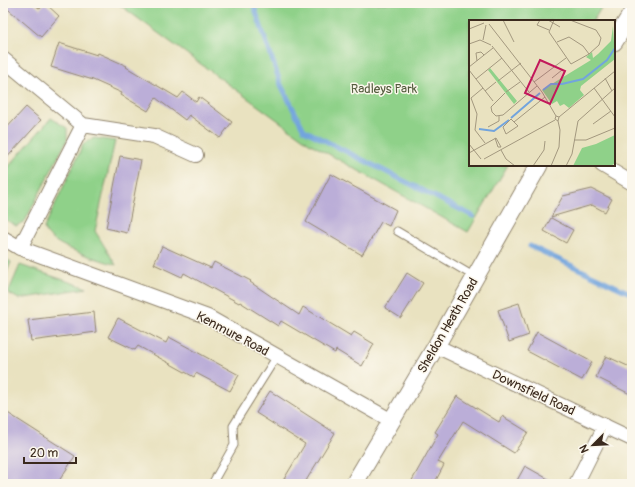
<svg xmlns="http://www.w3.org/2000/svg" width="635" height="487" viewBox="0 0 635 487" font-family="Pangolin,sans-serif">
	<rect width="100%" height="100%" fill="#fbf7ec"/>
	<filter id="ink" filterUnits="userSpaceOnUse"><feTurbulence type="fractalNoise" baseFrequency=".025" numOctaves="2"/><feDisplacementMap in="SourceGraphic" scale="8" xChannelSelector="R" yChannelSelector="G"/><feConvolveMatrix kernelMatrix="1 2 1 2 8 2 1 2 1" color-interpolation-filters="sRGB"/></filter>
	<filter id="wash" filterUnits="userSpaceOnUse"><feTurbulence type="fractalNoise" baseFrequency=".012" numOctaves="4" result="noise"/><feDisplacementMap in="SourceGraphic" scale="16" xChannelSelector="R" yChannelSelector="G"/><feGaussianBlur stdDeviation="0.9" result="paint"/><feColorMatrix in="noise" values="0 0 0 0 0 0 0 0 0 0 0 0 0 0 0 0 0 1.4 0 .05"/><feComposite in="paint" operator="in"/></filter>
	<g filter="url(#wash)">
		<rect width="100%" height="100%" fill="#e9e2c0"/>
		<!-- green -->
		<g fill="#8fd189" stroke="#657e54">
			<polygon points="117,3 604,3 593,21 470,21 470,165 508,165 468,232 309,143"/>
			<polygon points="51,118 67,128 67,140 25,221 16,226 3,218 3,173"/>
			<path d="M94,138L115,141L95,231L116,265C99,259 48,246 44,228L84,143Z"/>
			<polygon points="3,257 11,262 3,281"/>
			<polygon points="20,265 87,288 19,299 8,293"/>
		</g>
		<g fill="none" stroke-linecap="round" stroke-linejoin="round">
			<!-- stream -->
			<g stroke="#72a4dd" stroke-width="5">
				<polyline points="253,3 281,85 304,130 473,216"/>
				<polyline points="530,246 632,294"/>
			</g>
		</g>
		<g id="blocks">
			<!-- building -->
			<g fill="#bbaed8">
				<polygon points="3,3 33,3 40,9 45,3 59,16 41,37 3,5"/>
				<polygon points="59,43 97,55 98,53 127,66 126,67 178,98 183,92 196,102 199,97 232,122 220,138 189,115 185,120 156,98 148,111 121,95 122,93 93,80 51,67"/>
				<polygon points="26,107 41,120 3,162 3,132"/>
				<polygon points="120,156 141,160 127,233 106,228"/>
				<polygon points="331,174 396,210 389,226 381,222 362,255 306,222"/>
				<polygon points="592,189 612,199 605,212 592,205 551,217 563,196"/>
				<polygon points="551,218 573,230 566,243 544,231"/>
				<polygon points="162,246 211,268 214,262 251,281 250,282 299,315 303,307 351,336 354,332 374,344 362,366 336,350 335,353 281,321 278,326 240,302 239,303 184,273 182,277 154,264"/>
				<polygon points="407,273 423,283 401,318 385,308"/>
				<polygon points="519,303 529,335 509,342 498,310"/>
				<polygon points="94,312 96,332 31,341 28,320"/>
				<polygon points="118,318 166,343 169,337 239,375 230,391 196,373 194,377 138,346 135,350 108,337"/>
				<polygon points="537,332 592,362 582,380 527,351"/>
				<polygon points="606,356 632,368 632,395 596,377"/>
				<polygon points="270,391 335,433 304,484 281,484 305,444 256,413"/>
				<polygon points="457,396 499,422 502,416 528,432 514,453 463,421 438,462 444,465 434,484 410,484 438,434 435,432"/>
				<polygon points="3,410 75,456 57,484 3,484"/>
				<polygon points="525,466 557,484 515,484"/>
			</g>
		</g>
	</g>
	<g filter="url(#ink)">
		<use href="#blocks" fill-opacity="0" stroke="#92866f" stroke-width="1"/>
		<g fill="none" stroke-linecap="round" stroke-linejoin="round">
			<!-- service casing -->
			<g stroke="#92866f" stroke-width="9">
				<g id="service">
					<polyline points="397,231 475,277"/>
					<polyline points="212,484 234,445 233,426 277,356"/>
				</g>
			</g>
			<!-- minor casing -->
			<g stroke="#92866f" stroke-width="16">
				<g id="minor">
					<polyline points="3,59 83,125 154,136 196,155"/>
					<polyline points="602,165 632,183"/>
					<polyline points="3,238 20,248 208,317 392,421"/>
					<polyline points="20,248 83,125"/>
					<polyline points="436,346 632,439"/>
					<polyline points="576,484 605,426"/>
				</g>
			</g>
			<!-- tertiary casing -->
			<g stroke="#92866f" stroke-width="19">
				<g id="tertiary">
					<polyline points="614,42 632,13"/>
					<polyline points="354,484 436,346 539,165"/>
				</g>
			</g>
			<!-- service -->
			<use href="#service" stroke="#fff" stroke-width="7"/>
			<!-- minor -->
			<use href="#minor" stroke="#fff" stroke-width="14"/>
			<!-- tertiary -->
			<use href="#tertiary" stroke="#fff" stroke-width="17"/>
		</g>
	</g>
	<g text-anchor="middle" stroke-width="3" stroke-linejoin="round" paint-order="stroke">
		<!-- park labels -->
		<g font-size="13" fill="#545c3e" stroke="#fbf7ec">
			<text x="384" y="93">Radleys Park</text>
		</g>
		<!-- street labels -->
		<g font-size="13" fill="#3b2a1e" stroke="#fbf7ec">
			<text transform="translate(447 325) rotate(-60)" y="5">Sheldon Heath Road</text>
			<text transform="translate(233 333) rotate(28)" y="5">Kenmure Road</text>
			<text transform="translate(534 392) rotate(25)" y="5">Downsfield Road</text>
		</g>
	</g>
	<!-- overview -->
	<g transform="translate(469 20)">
		<rect width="146" height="146" fill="#e9e2c0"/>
		<path d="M144,6L146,39L112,66L111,70L115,75L100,88L95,84L91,86L88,81L83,84L73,70L122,40L117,37L123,32L124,38L129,34L142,21ZM21,48L48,81L45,84L19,50ZM146,115V143L142,146H104L113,128L127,124Z" fill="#8fd189"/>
		<path fill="none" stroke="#72a4dd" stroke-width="2" d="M74,70L82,64H93L114,59L138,40L146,28M42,98L71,73M10,109L25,111L40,100"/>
		<path fill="none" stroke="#a3987f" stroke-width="1" d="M34,0L45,22M71,0L68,5L80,10M79,0L91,7M85,0L80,12L102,44L120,34L130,25L132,18L127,10L101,0M20,4L73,72L87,96L90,97L89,101L86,99L87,96M0,9L15,3M14,20L17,5M88,22L100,17L114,26L120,34M0,24L11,20L22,25M23,26L60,72M8,41L7,33L12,32L15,35M0,47L24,28M0,50L24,81M83,58L93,50M136,58L143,71M7,59L33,38M29,61L52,43M65,62L97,38M14,68L2,78L8,94L6,110L16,123M125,68L146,97M16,71L27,62M37,72L51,62M36,73L22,87L23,92L27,96L34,95L68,66M90,97L146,51M45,102L42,99L34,107L37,114L49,106L45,102L76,77M124,104L142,91M19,107L30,101V96M26,118L29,127H32M105,120H117L146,108M0,124L12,139M32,130L37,139L46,146M0,133L27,118L32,127M15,139L86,100M64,146L75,130L76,121M82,146L90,127L91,110L89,101M97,146L103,134L109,101L146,68"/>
		<path fill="#c2185b" fill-opacity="0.15" stroke="#c2185b" stroke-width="2" d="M71,40L96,51L81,84L56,73Z"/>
		<rect width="146" height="146" fill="none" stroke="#3b2a1e" stroke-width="2"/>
	</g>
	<!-- margin -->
	<rect width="635" height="487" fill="none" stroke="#fbf7ec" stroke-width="16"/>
	<!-- north arrow -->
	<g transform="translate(593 445) rotate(246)" stroke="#fbf7ec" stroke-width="3" paint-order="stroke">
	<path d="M0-3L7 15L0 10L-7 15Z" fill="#3b2a1e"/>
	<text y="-6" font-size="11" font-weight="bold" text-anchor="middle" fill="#3b2a1e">N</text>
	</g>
	<!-- scale -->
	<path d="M24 457v6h52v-6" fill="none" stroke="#3b2a1e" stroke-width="2"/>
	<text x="30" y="457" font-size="12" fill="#3b2a1e" stroke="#fbf7ec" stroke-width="3" paint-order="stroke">20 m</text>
</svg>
